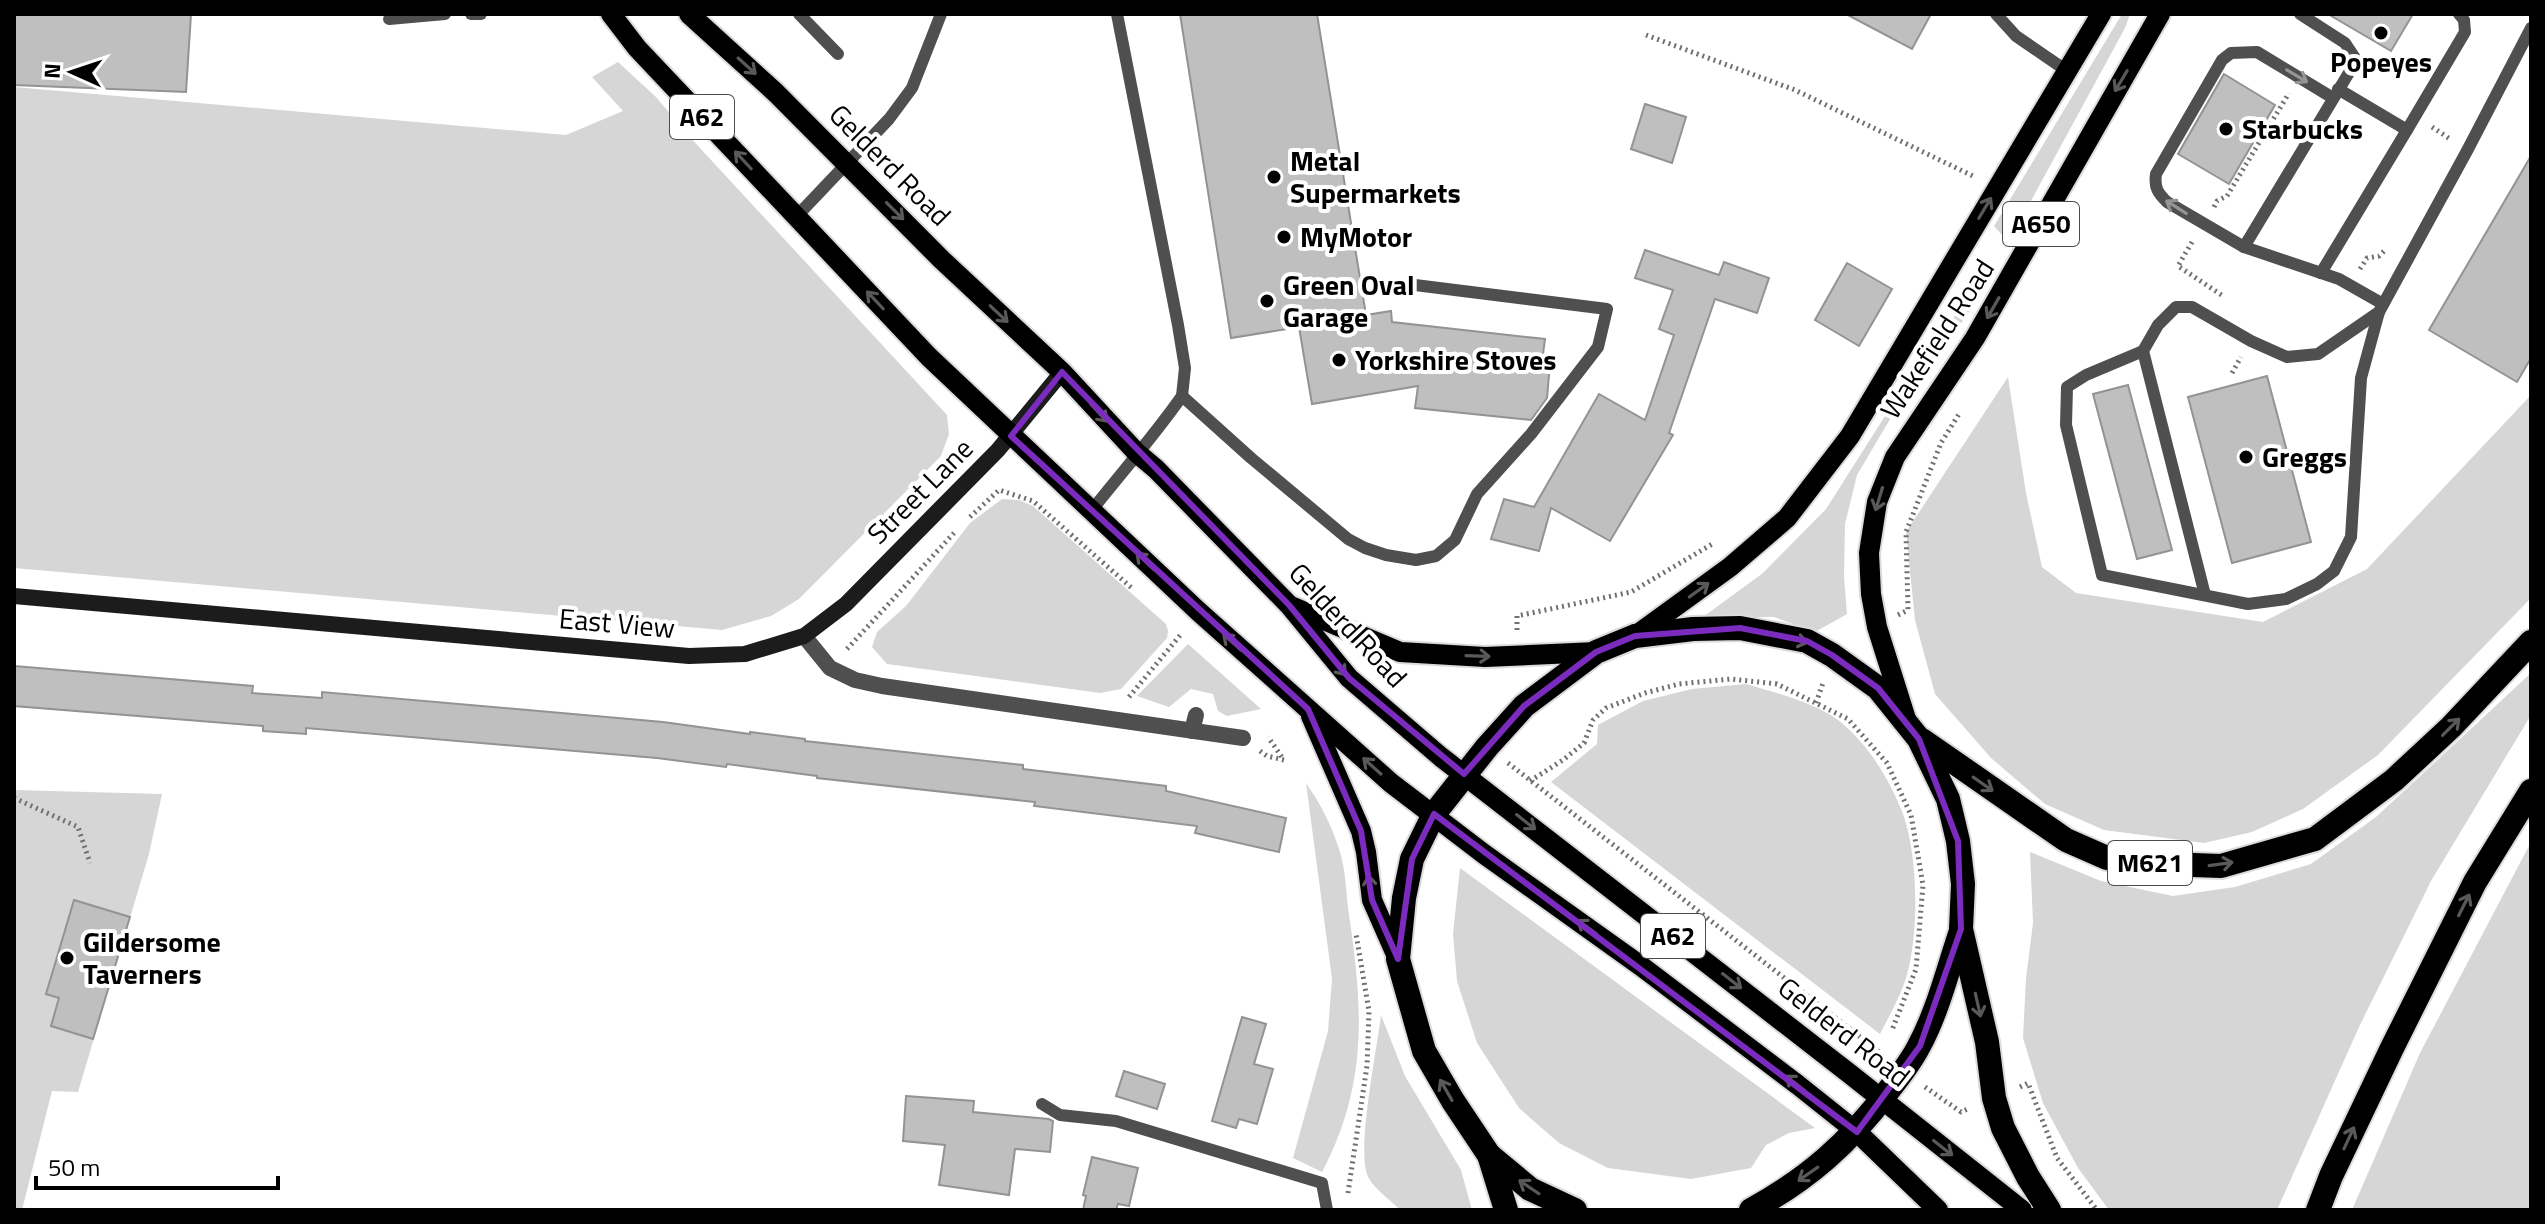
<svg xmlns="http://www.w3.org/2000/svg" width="2545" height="1224" viewBox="0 0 2545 1224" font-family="'Titillium Web',sans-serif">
	<rect width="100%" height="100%" fill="#fff"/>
	<!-- green -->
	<g fill="#d6d6d6">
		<polygon points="2122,14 2130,14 2125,28 2013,234 2002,235 1994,226"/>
		<polygon points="618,62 656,97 687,134 947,415 949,434 941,456 799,599 771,616 722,630 14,568 14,87 566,135 623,111 592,77"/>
		<polygon points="1981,279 1985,287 1942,353 1896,409 1857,475 1845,524 1844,576 1847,614 1815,632 1774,617 1703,617 1763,573 1826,509 1899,394"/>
		<polygon points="2008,377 2026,493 2042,567 2076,593 2263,622 2367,569 2531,395 2531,598 2378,755 2303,809 2252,832 2204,843 2104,830 2045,804 1991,758 1935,694 1915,620 1906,532"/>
		<polygon points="1002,499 1019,500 1033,506 1166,624 1168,631 1167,638 1121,689 1100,693 887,664 872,647 877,632 906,606 970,523"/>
		<polygon points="1188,644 1261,709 1227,716 1218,711 1213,694 1191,689 1169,707 1137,696"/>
		<polygon points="2531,673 2531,715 2431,881 2359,1027 2277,1210 2109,1210 2078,1168 2043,1103 2023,1038 2026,978 2033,923 2030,852 2101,881 2173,896 2235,887 2311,864 2376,817"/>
		<path d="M1746,684C1774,692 1815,703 1838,720C1867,743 1887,775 1901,809C1919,851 1920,941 1904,984C1898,1001 1888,1018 1880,1034L1551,782L1597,744L1598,725L1643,701L1692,689Z"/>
		<path d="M1306,783C1320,803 1332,826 1339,849C1346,869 1346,894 1349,915C1363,1009 1368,1085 1322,1172L1293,1158L1328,1031L1332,979Z"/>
		<polygon points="14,790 162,794 149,854 78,1092 52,1091 22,1210 14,1210"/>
		<polygon points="2531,842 2531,1210 2352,1210 2420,1053"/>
		<polygon points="1460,868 1815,1128 1789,1133 1766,1145 1751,1168 1691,1179 1608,1168 1559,1143 1519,1108 1477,1043 1457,981 1453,934"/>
		<path d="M1381,1015L1405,1076L1461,1170L1472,1210H1400C1391,1200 1371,1187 1367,1174C1357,1146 1377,1049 1381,1015Z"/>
	</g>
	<!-- building -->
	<g fill="#bfbfbf" stroke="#939393" stroke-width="2">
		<polygon points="14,14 191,14 186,92 14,85"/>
		<polygon points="1180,14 1317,14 1366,315 1391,311 1392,322 1545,339 1542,362 1550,364 1547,398 1531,420 1415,408 1418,386 1312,404 1299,327 1231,338"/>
		<polygon points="1846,14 1931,14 1912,49"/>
		<polygon points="2328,14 2413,14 2391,51"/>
		<polygon points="2224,74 2275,105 2229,184 2178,154"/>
		<polygon points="1645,104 1686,117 1672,163 1631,149"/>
		<polygon points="2531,156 2531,358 2517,382 2429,330"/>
		<polygon points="1645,250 1719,275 1724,262 1769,278 1757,313 1715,299 1669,433 1673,435 1610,541 1551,508 1539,551 1491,539 1504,499 1534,507 1599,394 1645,420 1674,335 1659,329 1673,290 1635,278"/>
		<polygon points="1847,263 1892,289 1859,346 1815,320"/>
		<polygon points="2267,376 2311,542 2232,563 2188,397"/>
		<polygon points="2128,385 2172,550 2137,559 2093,394"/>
		<polygon points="14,666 253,686 252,693 322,698 322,692 663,722 750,734 750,732 805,739 805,741 1023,765 1023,769 1166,786 1166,791 1286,818 1279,852 1195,833 1197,826 1034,806 1035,802 817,778 817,776 727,764 726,767 657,758 306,728 306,734 263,731 263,726 14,706"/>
		<polygon points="74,900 130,917 93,1039 51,1026 59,998 46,994"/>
		<polygon points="1242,1017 1266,1024 1254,1064 1273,1069 1257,1124 1239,1119 1236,1128 1212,1121"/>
		<polygon points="1124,1071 1165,1084 1157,1109 1116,1096"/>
		<polygon points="906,1096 974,1101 973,1112 1049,1119 1053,1121 1050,1152 1015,1149 1009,1195 939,1185 945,1145 903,1141"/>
		<polygon points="1092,1157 1138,1168 1129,1206 1118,1204 1116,1210 1083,1210 1086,1196 1083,1195"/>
	</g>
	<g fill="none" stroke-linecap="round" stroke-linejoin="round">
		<!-- primary casing -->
		<g stroke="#dbdbdb" stroke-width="24">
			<g id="primary">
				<polyline points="611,14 637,48 929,357 1198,611 1391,783 1484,854 1641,966 1798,1085 1857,1132 1938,1210"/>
				<polyline points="689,14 776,93 942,260 1062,372 1137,453 1156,469 1289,605 1349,678 1441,757 1850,1074 2022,1210"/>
				<polyline points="1293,607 1400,652 1485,657 1596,652"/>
				<polyline points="1635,636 1730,567 1787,518 1850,436 2101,14"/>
				<polyline points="1311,716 1361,831 1366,852 1372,900 1398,959"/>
				<polyline points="1906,719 1877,627 1871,594 1869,553 1877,502 1895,457 1975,338 2160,14"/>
			</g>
		</g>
		<!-- highway casing -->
		<g stroke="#dbdbdb" stroke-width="28">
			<g id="highway">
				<polyline points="1922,740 2066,840 2107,858 2166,864 2221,866 2315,839 2394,780 2451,727 2531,642"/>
				<polyline points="1489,1155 1530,1189 1575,1210"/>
				<polyline points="1506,1210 1489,1155 1453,1101 1424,1051 1398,959 1404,898 1412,859 1434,814 1487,747 1524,706 1596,652 1635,636 1693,629 1740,628 1807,641 1832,655 1878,688 1919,739 1948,799 1958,841 1963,884 1961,929 1987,1042 1994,1098 2003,1128 2028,1177 2049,1210"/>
				<path d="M1751,1210C1808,1179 1849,1143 1888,1091C1899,1077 1911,1062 1919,1046C1938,1011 1948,969 1961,931"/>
				<polyline points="2318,1210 2331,1176 2392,1048 2475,882 2531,791"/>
			</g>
		</g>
		<!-- path -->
		<g stroke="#717171" stroke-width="5" stroke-dasharray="2 4" stroke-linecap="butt">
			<polyline points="1646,35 1795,90 1975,177"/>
			<polyline points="2432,127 2450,139"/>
			<polyline points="2214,207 2217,201 2227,196 2289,93"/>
			<polyline points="2192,242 2178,266 2223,296"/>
			<polyline points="2360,269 2367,258 2379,256 2385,250"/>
			<polyline points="2232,373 2241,357"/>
			<polyline points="970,517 999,490 1033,501 1134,590"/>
			<polyline points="1898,615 1908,610 1906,532 1941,443 1959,414"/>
			<polyline points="1517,630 1517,616 1631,592 1714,543"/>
			<polyline points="847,649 954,533"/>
			<polyline points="1129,697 1182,633"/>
			<polyline points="1816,703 1823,683"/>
			<polyline points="1260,751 1267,756 1284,760 1268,737"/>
			<polyline points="1508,763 1882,1054"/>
			<polyline points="1530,781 1563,760 1584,743 1593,720 1606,708 1645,693 1679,684 1731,679 1777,684 1848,719 1887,763 1911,815 1923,885 1916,969 1892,1030"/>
			<polyline points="14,798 78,827 90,863"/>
			<polyline points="1925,1087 1961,1112 1970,1108"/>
			<polyline points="2020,1087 2028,1083 2057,1158 2097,1210"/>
			<polyline points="1348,1193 1367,1066 1369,1011 1356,934"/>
		</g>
		<!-- lane -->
		<g stroke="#4f4f4f" stroke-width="12">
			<polyline points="471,14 481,14"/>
			<polyline points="799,14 838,54"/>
			<polyline points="1117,14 1178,325 1185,368 1182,396"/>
			<polyline points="1996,14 2016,36 2067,71"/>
			<polyline points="2300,14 2345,43 2355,58 2353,66 2244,247 2339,279 2383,304"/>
			<polyline points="389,19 445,14"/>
			<polyline points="2407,130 2465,32 2464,20 2459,14"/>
			<polyline points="796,217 889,119 912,88 941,14"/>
			<path d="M2244,247L2167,202C2158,193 2154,188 2156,174L2222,60L2231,53L2257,52L2333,98"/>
			<polyline points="2321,273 2407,130 2338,89"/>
			<polyline points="2143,351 2086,375 2067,387 2066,425 2102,575 2248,604 2286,599 2317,584 2334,571 2351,537 2361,378 2379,312"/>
			<path d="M1092,510C1122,472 1154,436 1182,396L1251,458L1348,539L1365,548L1386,555L1416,560L1436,556L1455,540L1477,494L1531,434L1598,347L1607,309L1407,284"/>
			<polyline points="2205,595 2143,351 2158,325 2176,307 2192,307 2251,341 2287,357 2318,354 2379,312 2468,149 2531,28"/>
			<polyline points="1042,1104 1060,1115 1116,1121 1322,1183 1327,1210"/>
		</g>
		<!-- street -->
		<g stroke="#4f4f4f" stroke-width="16">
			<polyline points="804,636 830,668 855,680 882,686 1243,738"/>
			<polyline points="1192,731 1196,715"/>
		</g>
		<!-- secondary -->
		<polyline stroke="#1c1c1c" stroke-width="16" points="14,596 689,656 745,654 804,636 846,604 998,450 1062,372"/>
		<!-- primary -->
		<use href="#primary" stroke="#000" stroke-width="20"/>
		<!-- highway -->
		<use href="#highway" stroke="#000" stroke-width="24"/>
	</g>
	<!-- one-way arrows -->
	<defs><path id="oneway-shaft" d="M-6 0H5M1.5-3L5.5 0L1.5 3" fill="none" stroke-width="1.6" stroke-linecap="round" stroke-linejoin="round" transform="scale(2)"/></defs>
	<g stroke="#595959">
		<use href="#oneway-shaft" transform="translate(747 66) rotate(42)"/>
		<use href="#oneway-shaft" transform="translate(2121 81) rotate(121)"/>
		<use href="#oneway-shaft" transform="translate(743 160) rotate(-133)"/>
		<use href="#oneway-shaft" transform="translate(1985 208) rotate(-59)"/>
		<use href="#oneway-shaft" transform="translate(895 211) rotate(45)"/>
		<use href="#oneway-shaft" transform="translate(875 300) rotate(-133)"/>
		<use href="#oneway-shaft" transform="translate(1993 308) rotate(120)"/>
		<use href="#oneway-shaft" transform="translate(999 314) rotate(43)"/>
		<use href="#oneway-shaft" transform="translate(1099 413) rotate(47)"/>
		<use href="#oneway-shaft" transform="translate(1879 499) rotate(107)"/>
		<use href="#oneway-shaft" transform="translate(1145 561) rotate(-136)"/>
		<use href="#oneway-shaft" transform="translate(1699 590) rotate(-36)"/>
		<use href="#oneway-shaft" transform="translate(1796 640) rotate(13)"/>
		<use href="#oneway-shaft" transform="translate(1232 642) rotate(-138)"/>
		<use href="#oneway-shaft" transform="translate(1478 656) rotate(2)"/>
		<use href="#oneway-shaft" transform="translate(1338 666) rotate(51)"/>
		<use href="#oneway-shaft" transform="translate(2451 727) rotate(-45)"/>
		<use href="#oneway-shaft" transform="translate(1372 766) rotate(-138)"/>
		<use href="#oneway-shaft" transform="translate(1983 784) rotate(35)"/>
		<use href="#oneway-shaft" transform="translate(1526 822) rotate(38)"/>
		<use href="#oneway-shaft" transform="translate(2221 864) rotate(-8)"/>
		<use href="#oneway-shaft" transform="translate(1370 887) rotate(-97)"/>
		<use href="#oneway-shaft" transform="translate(2464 905) rotate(-63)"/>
		<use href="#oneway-shaft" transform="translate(1587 927) rotate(-144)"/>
		<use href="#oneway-shaft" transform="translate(1732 981) rotate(38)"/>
		<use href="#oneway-shaft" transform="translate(1978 1005) rotate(77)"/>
		<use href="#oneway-shaft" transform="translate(1795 1083) rotate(-142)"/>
		<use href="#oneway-shaft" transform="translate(1446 1090) rotate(-120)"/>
		<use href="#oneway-shaft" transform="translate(2349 1138) rotate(-65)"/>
		<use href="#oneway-shaft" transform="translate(1943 1148) rotate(38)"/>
		<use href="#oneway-shaft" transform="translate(1808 1174) rotate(145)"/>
		<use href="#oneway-shaft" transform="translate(1529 1187) rotate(-146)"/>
	</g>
	<g stroke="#959595">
		<use href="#oneway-shaft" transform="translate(2297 76) rotate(31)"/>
		<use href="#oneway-shaft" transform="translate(2176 207) rotate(-148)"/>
	</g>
	<!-- marked area -->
	<path fill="none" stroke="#7b2cbf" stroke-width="6" stroke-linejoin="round" d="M1062,372L1289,605L1349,678L1464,774L1524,706L1596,652L1635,636L1740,628L1807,641L1832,655L1878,688L1919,739L1958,841L1961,929L1920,1046L1857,1132L1434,814L1412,859L1398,959L1372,900L1361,831L1308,709L1011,436Z"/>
	<!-- markers -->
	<g fill="#000" stroke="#fff" stroke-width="3">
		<circle cx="2381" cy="33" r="8"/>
		<circle cx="2226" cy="129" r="8"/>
		<circle cx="1274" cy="177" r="8"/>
		<circle cx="1284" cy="237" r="8"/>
		<circle cx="1267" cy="301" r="8"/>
		<circle cx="1339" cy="360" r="8"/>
		<circle cx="2246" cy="457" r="8"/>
		<circle cx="67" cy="958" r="8"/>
	</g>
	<g text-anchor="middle" stroke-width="8" stroke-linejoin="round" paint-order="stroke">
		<!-- shield labels -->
		<g fill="#fff" stroke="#4c4c4c" stroke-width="2">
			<rect x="670" y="95" width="64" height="44" rx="6"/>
			<rect x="2003" y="202" width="76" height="44" rx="6"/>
			<rect x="2108" y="841" width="84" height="44" rx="6"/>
			<rect x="1641" y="914" width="64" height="44" rx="6"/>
		</g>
		<g font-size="26" font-weight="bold" fill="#000">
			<text x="702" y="126">A62</text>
			<text x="2041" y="233">A650</text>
			<text x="2150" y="872">M621</text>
			<text x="1673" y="945">A62</text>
		</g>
		<!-- poi labels -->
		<g font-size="28" font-weight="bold" fill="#000" stroke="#fff" text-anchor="start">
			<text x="2381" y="72" text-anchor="middle">Popeyes</text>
			<text x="2242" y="139">Starbucks</text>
			<text x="1290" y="171">Metal<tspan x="1290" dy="32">Supermarkets</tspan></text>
			<text x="1300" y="247">MyMotor</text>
			<text x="1283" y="295">Green Oval<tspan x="1283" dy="32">Garage</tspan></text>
			<text x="1355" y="370">Yorkshire Stoves</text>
			<text x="2262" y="467">Greggs</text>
			<text x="83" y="952">Gildersome<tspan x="83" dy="32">Taverners</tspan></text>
		</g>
		<!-- street labels -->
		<g font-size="28" fill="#000" stroke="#fff">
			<text transform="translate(890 165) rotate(45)" y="10">Gelderd Road</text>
			<text transform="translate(1937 339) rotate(-57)" y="10">Wakefield Road</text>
			<text transform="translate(920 491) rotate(-45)" y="10">Street Lane</text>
			<text transform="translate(617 623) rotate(5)" y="10">East View</text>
			<text transform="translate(1348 625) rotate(47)" y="10">Gelderd Road</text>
			<text transform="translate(1844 1032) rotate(38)" y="10">Gelderd Road</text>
		</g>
	</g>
	<!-- border -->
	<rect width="2545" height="1224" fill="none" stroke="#000000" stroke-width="32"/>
	<!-- north arrow -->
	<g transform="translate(72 72) rotate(273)" stroke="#ffffff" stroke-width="6" paint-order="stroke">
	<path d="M0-6L14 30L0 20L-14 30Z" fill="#000000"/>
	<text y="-12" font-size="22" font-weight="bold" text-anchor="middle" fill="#000000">N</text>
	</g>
	<!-- scale -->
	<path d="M36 1176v12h242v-12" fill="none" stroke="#000000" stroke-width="4"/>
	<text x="48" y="1176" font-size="24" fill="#000000" stroke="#ffffff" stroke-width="6" paint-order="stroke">50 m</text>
</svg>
